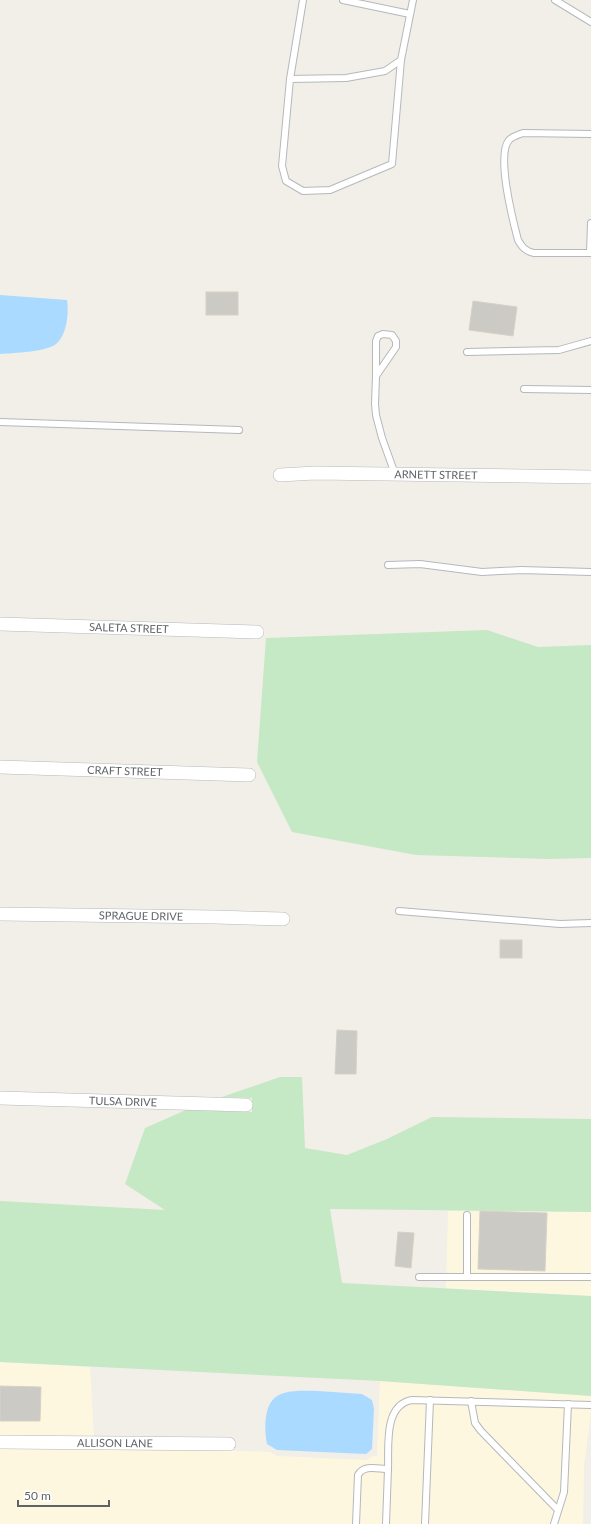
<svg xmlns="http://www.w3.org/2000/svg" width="591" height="1524" viewBox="0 0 591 1524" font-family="Lato,sans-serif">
	<rect width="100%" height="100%" fill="#f1efe8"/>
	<!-- commercial -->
	<g fill="#fef7e0">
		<polygon points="448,1211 591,1212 591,1296 446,1289"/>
		<polygon points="0,1362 90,1367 94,1436 0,1435"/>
		<polygon points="380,1381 591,1396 591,1412 584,1466 583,1524 0,1524 0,1449 235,1451 270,1452 277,1456 366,1460 373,1456 377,1456"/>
	</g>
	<!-- green -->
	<g fill="#c5e8c5">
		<polygon points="487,630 538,647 591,645 591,858 549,859 416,855 292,832 257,762 266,638"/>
		<polygon points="280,1077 302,1077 305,1148 347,1155 387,1139 432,1117 591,1119 591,1212 330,1209 342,1283 591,1296 591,1396 380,1381 0,1362 0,1201 165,1210 125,1184 145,1128 186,1110 252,1112 252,1098 222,1097"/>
	</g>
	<!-- water -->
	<g fill="#aadaff">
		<path d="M0,295L67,300C69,313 67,335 56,344C46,352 13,353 0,354Z"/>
		<path d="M318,1391L362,1394L372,1400L374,1409L372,1449L366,1454L277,1450L267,1444C264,1427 263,1398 284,1393C295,1390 307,1391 318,1391Z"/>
	</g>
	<!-- building -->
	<g fill="#cccac5" stroke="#d6d1c6">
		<rect x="206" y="292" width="32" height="23"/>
		<polygon points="473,301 517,307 513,336 469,330"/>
		<rect x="500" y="940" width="22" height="18"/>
		<polygon points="337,1030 357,1031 356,1074 335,1074"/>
		<polygon points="480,1211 547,1213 545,1271 478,1269"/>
		<polygon points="398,1232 414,1233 411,1268 395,1266"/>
		<polygon points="0,1386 41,1387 40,1421 0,1421"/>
	</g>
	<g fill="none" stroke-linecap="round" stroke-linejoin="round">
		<!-- lane casing -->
		<g stroke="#b5b8bc" stroke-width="8">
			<g id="lane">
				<polyline points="343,0 410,14"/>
				<polyline points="555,0 591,22"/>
				<polyline points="401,60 385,71 346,78 290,79 282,166 286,181 303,191 330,190 392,164 401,60 413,0"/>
				<polyline points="290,79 303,0"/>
				<path d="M591,134L523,133C518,135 513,136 509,140C496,155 513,221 518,240C522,247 525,251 534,253H591"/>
				<polyline points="590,253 591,223"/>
				<polyline points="467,352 559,350 591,341"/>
				<polyline points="376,376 376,341 378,336 383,334 392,335 396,341 396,347 376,376 375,404 376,415 382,438 395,474"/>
				<polyline points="524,389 591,390"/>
				<polyline points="0,422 239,430"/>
				<polyline points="388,565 420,564 482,572 521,570 591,572"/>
				<polyline points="399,911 560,924 591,923"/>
				<polyline points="419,1277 591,1277"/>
				<polyline points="467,1277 467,1215"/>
				<polyline points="471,1401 475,1423 481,1431 558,1510"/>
				<path d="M388,1469C389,1447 383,1405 412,1400L591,1405"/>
				<path d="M356,1524L358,1475C364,1464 378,1469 388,1469L386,1524"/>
				<polyline points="425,1524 430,1400"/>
				<polyline points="554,1524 564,1492 568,1404"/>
			</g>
		</g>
		<!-- street casing -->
		<g stroke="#b5b8bc" stroke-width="14">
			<g id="street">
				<path id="s1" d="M280,475L315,473L591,477"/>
				<path id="s2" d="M0,624L257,632"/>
				<path id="s3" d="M0,767L249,775"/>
				<path id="s4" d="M0,914L215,917L283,919"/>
				<path id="s5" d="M0,1098L246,1105"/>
				<path id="s6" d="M0,1442L229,1444"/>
			</g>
		</g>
		<!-- lane -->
		<use href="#lane" stroke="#fff" stroke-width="6"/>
		<!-- street -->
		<use href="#street" stroke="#fff" stroke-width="13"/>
	</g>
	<g text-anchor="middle" stroke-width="4" stroke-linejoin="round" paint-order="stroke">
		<!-- street labels -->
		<g font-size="11" fill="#5f6368" stroke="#fff">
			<text dy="4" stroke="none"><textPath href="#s1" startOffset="156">ARNETT STREET</textPath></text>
			<text dy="4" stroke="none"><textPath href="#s2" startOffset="129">SALETA STREET</textPath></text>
			<text dy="4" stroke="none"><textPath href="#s3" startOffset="125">CRAFT STREET</textPath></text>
			<text dy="4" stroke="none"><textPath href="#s4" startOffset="141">SPRAGUE DRIVE</textPath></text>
			<text dy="4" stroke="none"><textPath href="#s5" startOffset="123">TULSA DRIVE</textPath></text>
			<text dy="4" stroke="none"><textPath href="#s6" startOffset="115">ALLISON LANE</textPath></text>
		</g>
	</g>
	<!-- scale -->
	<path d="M18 1500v6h91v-6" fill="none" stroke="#5f6368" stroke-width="2"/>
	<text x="24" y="1500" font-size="12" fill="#5f6368" stroke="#ffffff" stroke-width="3" paint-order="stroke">50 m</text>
</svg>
